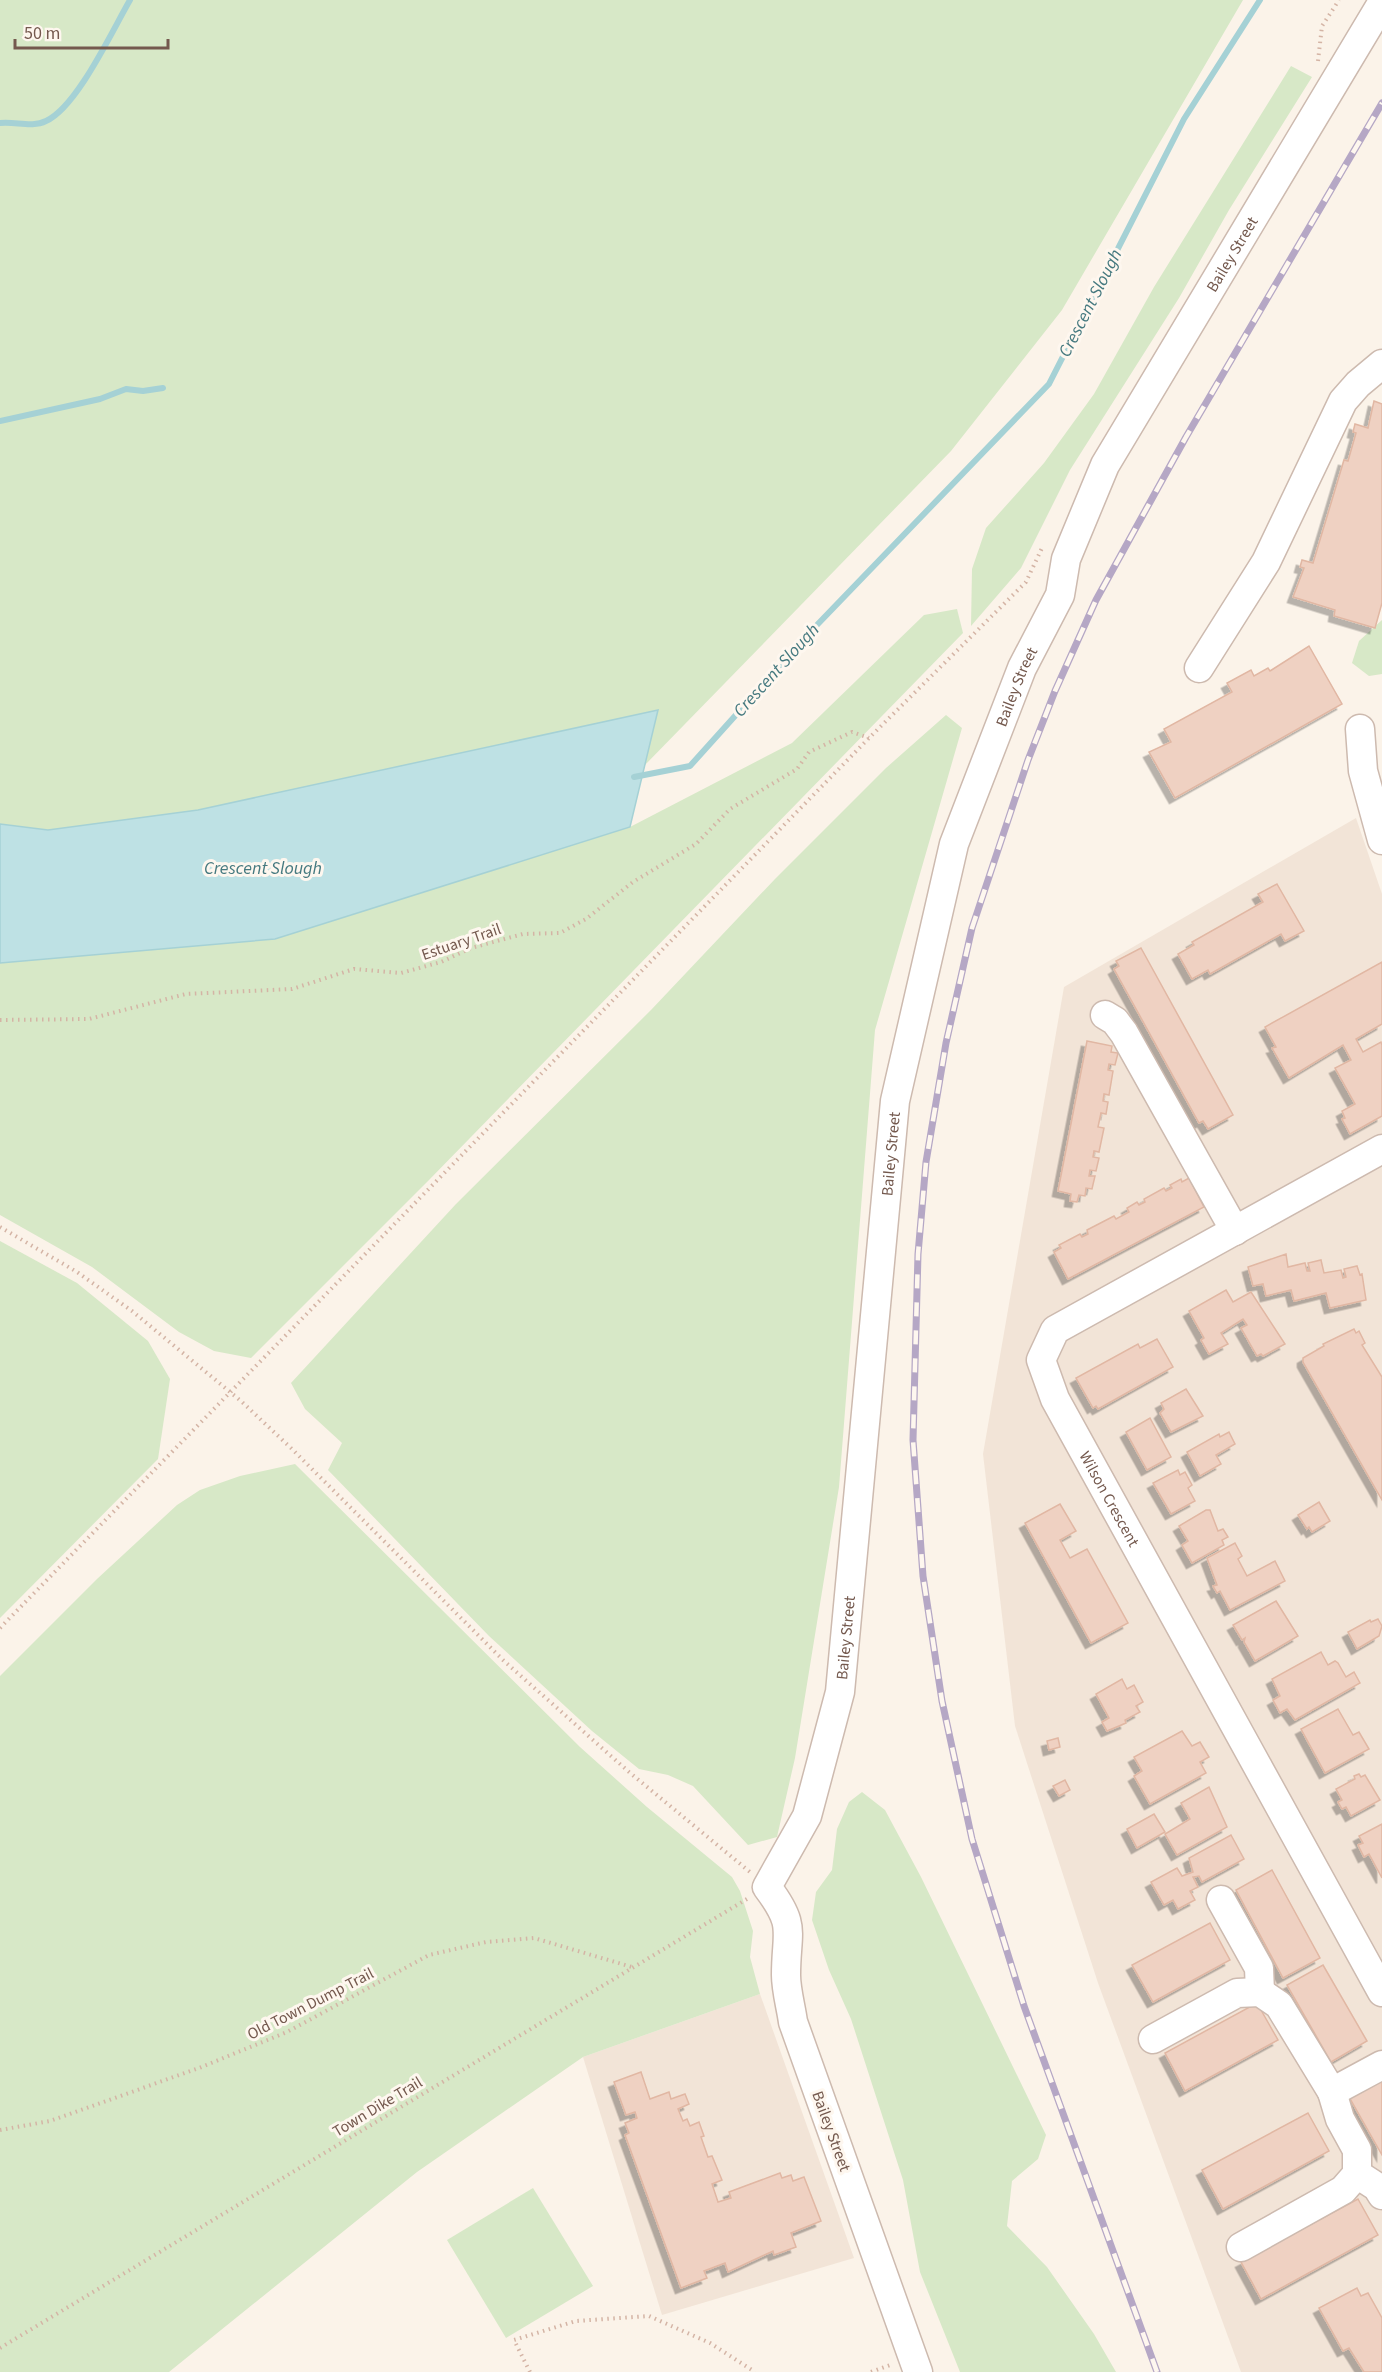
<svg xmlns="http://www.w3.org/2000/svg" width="1382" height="2372" viewBox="0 0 1382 2372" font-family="'Source Sans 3',sans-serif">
	<defs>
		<filter id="shadow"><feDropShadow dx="-5.5" dy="5.5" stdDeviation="0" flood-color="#0004"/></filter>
	</defs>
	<rect width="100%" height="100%" fill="#fbf3e9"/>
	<!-- residential -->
	<g fill="#f2e4d7">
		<polygon points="1356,818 1382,894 1382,2372 1241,2372 1098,1983 1015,1726 983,1454 1064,987"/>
		<polygon points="760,1994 854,2258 662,2315 583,2057"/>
	</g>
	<!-- green -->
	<g fill="#d7e8c7">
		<polygon points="0,0 1243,0 1062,310 951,451 568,844 630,827 792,743 924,615 957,609 963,633 429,1180 251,1358 214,1351 179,1332 92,1267 0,1215"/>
		<polygon points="1291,66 1312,77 1229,210 1179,298 1070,470 1021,568 971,626 972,569 986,528 1044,463 1094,394 1154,287"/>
		<polygon points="1382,620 1382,674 1369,676 1352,663 1359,641"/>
		<polygon points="946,715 962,728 875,1030 839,1487 795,1758 777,1837 748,1845 693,1786 668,1775 639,1769 592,1731 489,1636 328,1470 342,1443 305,1409 291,1383 456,1204 651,1010 775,879 886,768"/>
		<polygon points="0,1241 77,1283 148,1341 170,1379 158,1459 0,1618"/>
		<polygon points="295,1464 580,1747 647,1807 732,1877 740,1891 753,1931 750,1957 760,1994 583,2057 417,2172 169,2372 0,2372 0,1676 97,1579 177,1505 200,1490 240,1476"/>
		<polygon points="862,1792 885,1810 921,1877 1046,2135 1038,2159 1012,2181 1007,2226 1047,2267 1094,2334 1116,2372 960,2372 920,2272 903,2180 851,2019 829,1970 812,1920 816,1892 832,1870 837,1829 849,1802"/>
		<polygon points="533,2188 593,2286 506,2338 447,2240"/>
	</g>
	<!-- water -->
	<polygon fill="#bee1e4" stroke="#a5d1d5" stroke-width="1.5" points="658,710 630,827 275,939 0,963 0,824 48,830 198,810"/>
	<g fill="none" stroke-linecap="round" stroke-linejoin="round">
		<!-- stream -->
		<g stroke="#a5d1d5" stroke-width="6">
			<path d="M0,123C15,121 32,128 46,121C77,107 112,31 130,0"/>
			<polyline points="0,421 100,399 126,389 143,391 163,388"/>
			<polyline points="634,777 690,766 815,627 1049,384 1184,119 1260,0"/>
		</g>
	</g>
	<!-- building -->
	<g fill="#efd1c2" stroke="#e1b7a3" stroke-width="1.5" filter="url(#shadow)">
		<polygon points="1374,401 1382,404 1382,603 1375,628 1334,616 1335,610 1293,597 1304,568 1300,567 1302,560 1313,563 1344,460 1348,461 1356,433 1353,432 1355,424 1368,428"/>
		<polygon points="1309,646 1342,704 1175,798 1149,752 1171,742 1164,729 1232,692 1227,683 1251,670 1254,676 1268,668 1270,671"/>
		<polygon points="1277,884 1304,931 1285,941 1281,934 1210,974 1208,970 1192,979 1178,954 1194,945 1192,942 1263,902 1258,894"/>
		<polygon points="1141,948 1233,1115 1208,1129 1203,1121 1199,1123 1114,969 1119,966 1116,961"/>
		<polygon points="1382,962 1382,1024 1356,1039 1363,1052 1381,1042 1382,1045 1382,1116 1350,1134 1342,1119 1345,1118 1342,1111 1355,1104 1335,1068 1351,1060 1343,1045 1289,1078 1272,1048 1276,1047 1265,1027"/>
		<polygon points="1087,1041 1112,1046 1111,1052 1118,1053 1115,1065 1109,1064 1108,1070 1113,1071 1109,1095 1104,1094 1103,1101 1108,1102 1106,1114 1101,1113 1098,1127 1104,1128 1099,1152 1094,1151 1093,1157 1099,1158 1096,1171 1090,1170 1089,1176 1095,1176 1092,1189 1086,1188 1085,1196 1079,1195 1077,1202 1070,1201 1071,1194 1058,1191"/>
		<polygon points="1189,1178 1204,1207 1068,1279 1054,1252 1061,1248 1059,1245 1080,1234 1082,1237 1088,1234 1087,1230 1114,1216 1116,1219 1129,1212 1127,1208 1137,1202 1139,1205 1145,1202 1144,1199 1164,1188 1166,1191 1172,1188 1170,1185 1181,1179 1182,1182"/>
		<polygon points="1286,1254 1288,1267 1305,1263 1307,1271 1310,1271 1308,1263 1321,1260 1324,1273 1341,1270 1343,1278 1346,1277 1344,1269 1357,1266 1360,1275 1362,1274 1366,1300 1330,1308 1326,1293 1294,1301 1291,1290 1266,1296 1263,1284 1253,1286 1248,1267"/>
		<polygon points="1226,1290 1233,1302 1251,1292 1285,1344 1263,1356 1261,1354 1257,1356 1241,1328 1247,1325 1243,1319 1221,1333 1228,1344 1209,1354 1201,1340 1204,1338 1189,1311"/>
		<polygon points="1354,1329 1356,1333 1359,1331 1365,1343 1362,1345 1382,1377 1382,1500 1303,1362 1303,1358 1324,1346 1323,1344"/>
		<polygon points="1157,1339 1173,1367 1098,1409 1096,1406 1093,1408 1076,1378 1138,1344 1140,1348"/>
		<polygon points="1186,1389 1203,1416 1171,1432 1160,1413 1164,1409 1161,1403"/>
		<polygon points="1150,1418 1171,1457 1147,1470 1126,1432"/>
		<polygon points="1229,1432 1235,1444 1216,1455 1221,1464 1200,1476 1187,1452 1219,1434 1220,1437"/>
		<polygon points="1178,1470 1180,1475 1185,1472 1192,1485 1188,1488 1195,1501 1171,1514 1153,1483"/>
		<polygon points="1319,1502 1330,1521 1312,1532 1309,1527 1307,1529 1298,1515"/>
		<polygon points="1060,1504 1076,1531 1060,1540 1070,1558 1087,1549 1128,1623 1091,1643 1025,1523"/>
		<polygon points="1206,1510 1210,1510 1218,1531 1223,1529 1228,1537 1222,1540 1224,1545 1192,1563 1182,1545 1188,1541 1179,1526"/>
		<polygon points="1235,1543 1242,1556 1238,1559 1247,1576 1275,1561 1285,1581 1230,1610 1220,1591 1217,1593 1213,1586 1217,1585 1207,1558"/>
		<polygon points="1276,1601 1298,1636 1255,1661 1244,1642 1245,1638 1242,1640 1233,1625"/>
		<polygon points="1378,1619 1382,1626 1379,1636 1357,1649 1348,1632 1370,1620 1371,1622"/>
		<polygon points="1321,1652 1328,1665 1335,1661 1338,1663 1346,1677 1354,1672 1360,1683 1295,1720 1287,1709 1280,1713 1273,1700 1280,1696 1272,1679"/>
		<polygon points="1122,1679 1127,1689 1134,1685 1143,1702 1136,1706 1140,1712 1125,1720 1126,1723 1107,1731 1102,1722 1109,1718 1096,1694"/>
		<polygon points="1338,1709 1353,1735 1359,1732 1369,1749 1325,1773 1301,1729"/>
		<polygon points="1182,1731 1192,1746 1200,1742 1209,1757 1200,1762 1206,1773 1150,1804 1134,1776 1142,1771 1134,1757"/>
		<polygon points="1058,1738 1060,1747 1049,1750 1047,1741"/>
		<polygon points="1359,1774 1361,1777 1365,1775 1380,1800 1351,1816 1346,1807 1342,1809 1338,1802 1342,1800 1336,1789 1355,1779 1354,1776"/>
		<polygon points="1065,1780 1070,1790 1059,1796 1053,1786"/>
		<polygon points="1209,1787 1227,1827 1177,1855 1165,1834 1190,1819 1181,1803"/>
		<polygon points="1154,1814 1165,1832 1137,1848 1127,1829"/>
		<polygon points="1382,1824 1382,1878 1369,1854 1364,1857 1358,1845 1363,1843 1359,1836"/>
		<polygon points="1231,1835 1244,1859 1202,1882 1199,1876 1193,1877 1198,1887 1190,1891 1195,1900 1178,1909 1173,1900 1164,1905 1151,1882 1177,1868 1182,1876 1193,1872 1189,1858"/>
		<polygon points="1272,1870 1320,1958 1283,1978 1236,1890"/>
		<polygon points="1210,1923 1230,1960 1153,2002 1132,1965"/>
		<polygon points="1323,1965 1367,2041 1331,2062 1287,1985"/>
		<polygon points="1257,2003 1278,2040 1185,2091 1165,2053"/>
		<polygon points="641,2072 650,2099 669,2092 671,2099 685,2094 689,2104 678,2109 683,2121 687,2119 690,2126 699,2122 704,2136 701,2137 708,2157 712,2156 722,2180 712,2184 718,2202 731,2198 729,2192 780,2173 782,2178 791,2175 793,2181 804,2177 821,2221 791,2233 796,2247 774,2255 773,2251 728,2272 725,2263 704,2271 707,2278 681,2288 625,2135 629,2133 625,2123 637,2118 635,2112 626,2115 614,2082"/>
		<polygon points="1382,2076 1382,2155 1348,2095"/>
		<polygon points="1308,2113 1329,2151 1223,2209 1202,2170"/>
		<polygon points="1358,2199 1378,2235 1261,2299 1241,2262"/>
		<polygon points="1357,2288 1361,2296 1368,2293 1382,2318 1382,2372 1364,2372 1349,2348 1343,2351 1319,2308"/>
	</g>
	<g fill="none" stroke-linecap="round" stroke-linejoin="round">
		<!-- minor casing -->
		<g stroke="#cdbaaf" stroke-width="31">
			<g id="minor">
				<polyline points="1199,668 1266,562 1343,401 1358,384 1382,364"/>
				<polyline points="1360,729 1363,771 1382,840"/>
				<polyline points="1105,1015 1115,1021 1124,1033 1235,1231"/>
				<path id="s1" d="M1382,1149L1055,1330L1041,1360L1055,1399L1382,1992"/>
				<polyline points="1221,1900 1259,1968 1260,1992"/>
				<polyline points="1153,2039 1237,1993 1260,1992 1279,2005 1332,2092 1382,2065"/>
				<polyline points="1357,2174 1377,2187 1382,2195"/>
				<polyline points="1241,2247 1343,2190 1357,2174 1357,2150 1340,2119 1332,2092"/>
				<path id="s2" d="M918,2372L793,2022C791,2007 786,1990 786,1975C786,1930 797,1927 767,1887L807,1816L840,1692L895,1101L954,844L1022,668L1060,595L1066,559L1105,465L1382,3"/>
			</g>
		</g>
		<!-- path -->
		<g stroke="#d4b4a5" stroke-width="4" stroke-dasharray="1.5 4.5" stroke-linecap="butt">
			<polyline points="1318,61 1322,26 1339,0"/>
			<polyline points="0,1020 89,1019 186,994 292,989 354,969 401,973 441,962 471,948 523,934 560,933 586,919 633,882 696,844 730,809 797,769 809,752 852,732 869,738"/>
			<polyline points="0,1227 77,1272 132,1311 241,1401 292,1449 503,1660 629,1772 750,1872"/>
			<polyline points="0,1628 869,738 1026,582 1042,548"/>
			<polyline points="0,2130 50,2121 199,2068 287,2032 429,1955 486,1942 534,1938 632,1967"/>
			<polyline points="0,2348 747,1899"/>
			<polyline points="530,2372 514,2340 576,2321 649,2316 710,2343 755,2372"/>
			<polyline points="871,2372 890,2365"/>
		</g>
		<!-- minor -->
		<use href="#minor" stroke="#fff" stroke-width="28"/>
		<!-- rail casing -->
		<g stroke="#b5a7c5" stroke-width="7">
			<polyline id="rail" points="1157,2372 1024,2006 972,1839 942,1701 923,1576 913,1440 918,1254 926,1162 946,1043 972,928 1028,760 1055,691 1096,600 1186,437 1382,103"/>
		</g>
		<!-- rail -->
		<use href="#rail" stroke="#fef7ef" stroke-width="4.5" stroke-dasharray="14" stroke-linecap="butt"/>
	</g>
	<g text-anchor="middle" stroke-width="6" stroke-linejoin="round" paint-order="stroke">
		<!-- street labels -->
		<g font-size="16" fill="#74594e" stroke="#fef7ef">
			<text dy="6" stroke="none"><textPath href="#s2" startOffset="2235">Bailey Street</textPath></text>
			<text dy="6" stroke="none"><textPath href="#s2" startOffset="1749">Bailey Street</textPath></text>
			<text transform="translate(461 941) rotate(-19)" y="6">Estuary Trail</text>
			<text dy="6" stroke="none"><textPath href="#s2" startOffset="1263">Bailey Street</textPath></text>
			<text dy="6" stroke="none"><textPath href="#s1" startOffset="562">Wilson Crescent</textPath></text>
			<text dy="6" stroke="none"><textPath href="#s2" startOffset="777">Bailey Street</textPath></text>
			<text transform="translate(310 2003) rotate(-27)" y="6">Old Town Dump Trail</text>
			<text transform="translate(377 2106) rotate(-31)" y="6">Town Dike Trail</text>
			<text transform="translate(832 2131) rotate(70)" y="6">Bailey Street</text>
		</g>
		<!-- water labels -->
		<g font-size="18" font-style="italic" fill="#45797f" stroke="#fef7ef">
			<text transform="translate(1090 303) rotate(-63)" y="6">Crescent Slough</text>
			<text transform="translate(776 670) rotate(-48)" y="6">Crescent Slough</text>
			<text x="263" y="874">Crescent Slough</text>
		</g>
	</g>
	<!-- scale -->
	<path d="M15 39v9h153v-9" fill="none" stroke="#74594e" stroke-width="3"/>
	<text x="24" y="39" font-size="18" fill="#74594e" stroke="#fef7ef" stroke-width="4.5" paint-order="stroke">50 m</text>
</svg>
